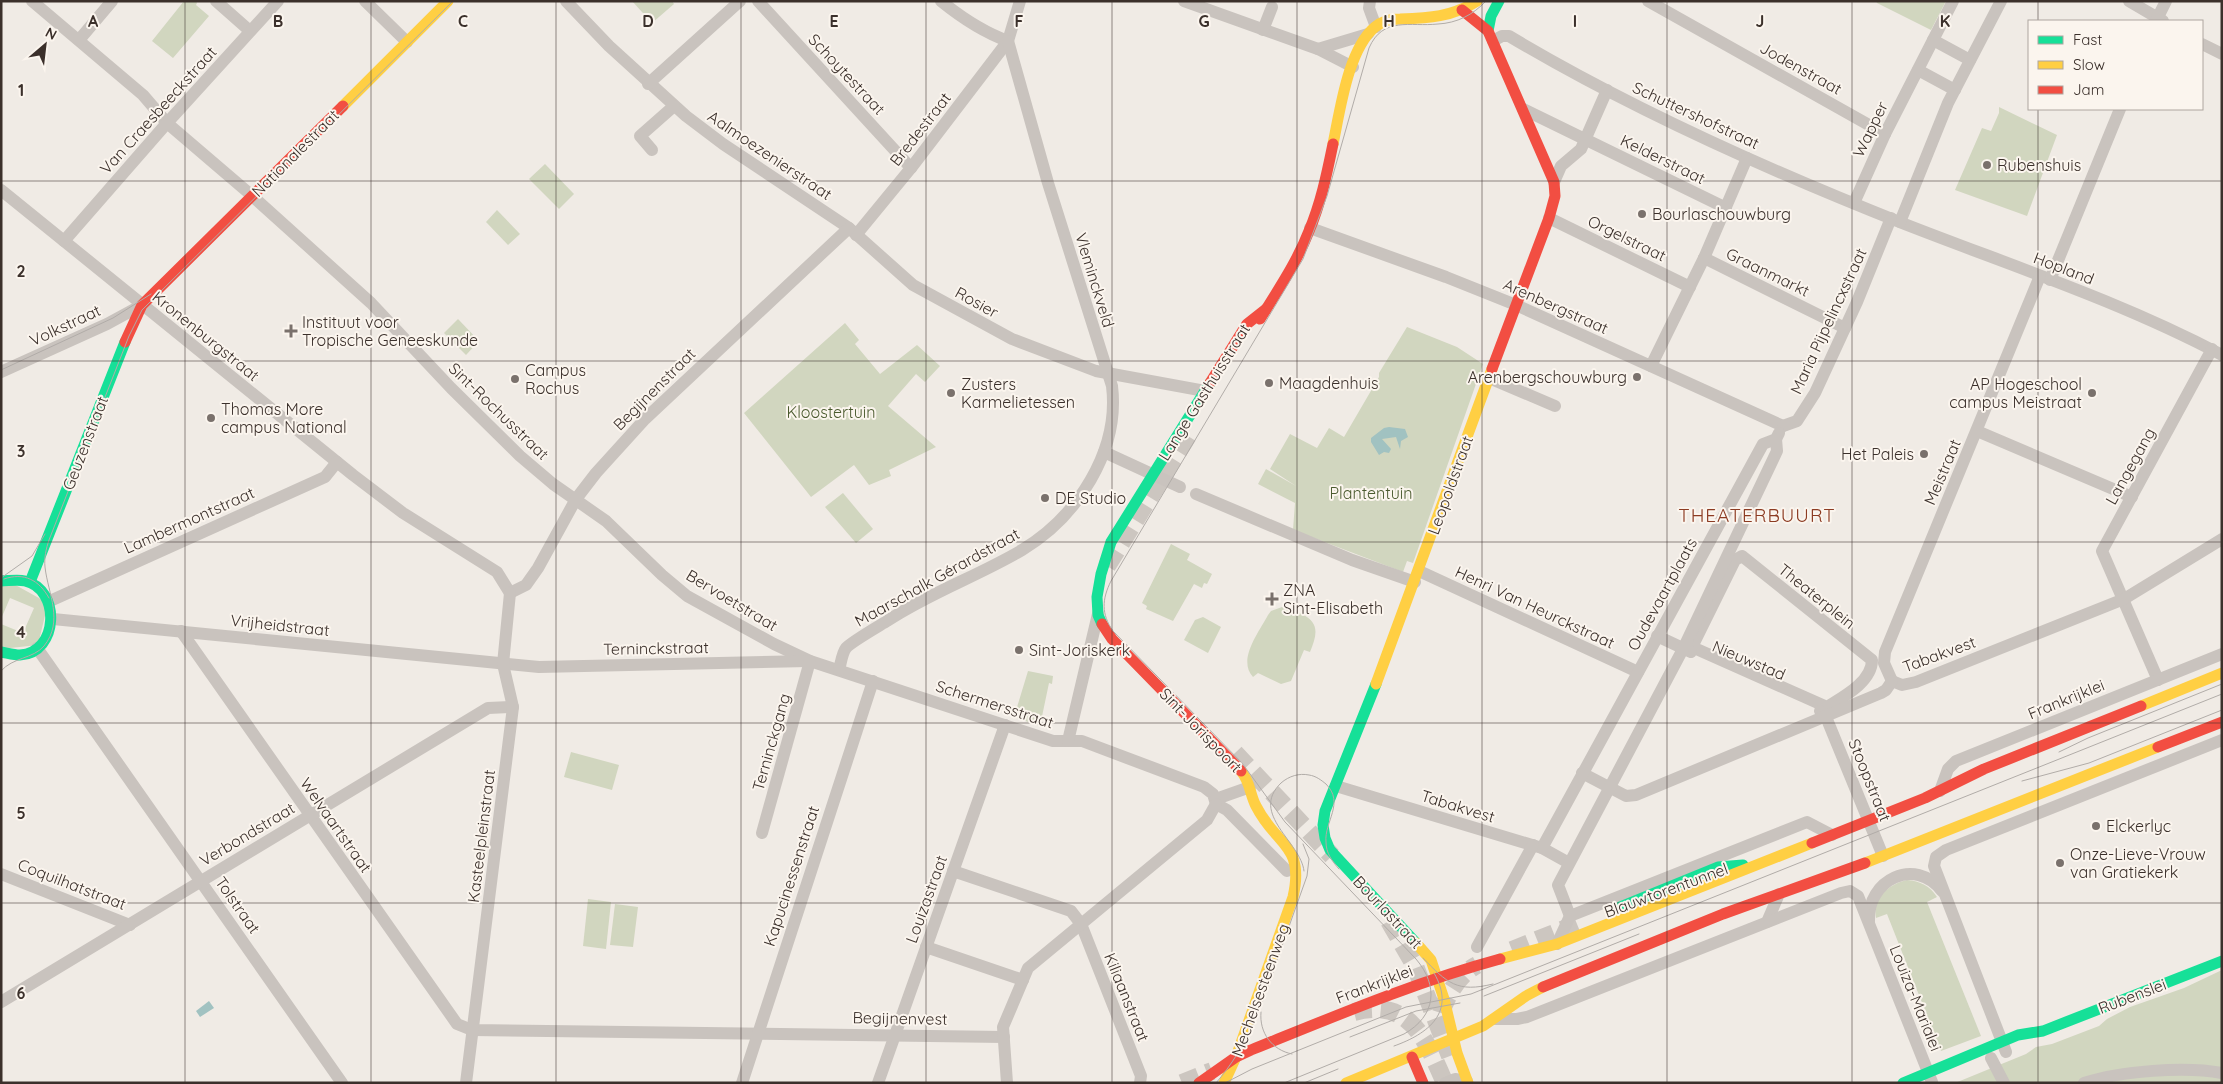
<svg xmlns="http://www.w3.org/2000/svg" width="2223" height="1084" viewBox="0 0 2223 1084" font-family="Quicksand,sans-serif">
	<rect width="100%" height="100%" fill="#f0ebe5"/>
	<!-- green -->
	<g fill="#d1d6bf">
		<polygon points="184,1 196,1 197,3 196,5 209,16 173,58 152,41"/>
		<polygon points="632,1 672,1 674,4 652,23"/>
		<polygon points="1876,1 1946,1 1931,30 1877,3"/>
		<polygon points="1999,107 2057,135 2027,216 1955,190 1982,128 1991,131 1999,113"/>
		<polygon points="545,164 574,194 559,209 529,179"/>
		<polygon points="497,210 520,234 508,245 486,222"/>
		<polygon points="458,319 479,341 466,355 444,333"/>
		<polygon points="845,323 859,340 855,344 880,374 917,345 940,366 925,382 916,374 888,406 936,447 889,470 891,476 869,485 854,465 811,497 744,413"/>
		<polygon points="1407,327 1457,347 1483,364 1413,563 1407,561 1403,572 1293,530 1295,503 1258,484 1266,469 1296,486 1270,469 1290,434 1317,448 1329,428 1344,437 1379,377 1379,373"/>
		<polygon points="843,493 873,529 856,543 825,507"/>
		<polygon points="1171,544 1190,554 1187,560 1212,574 1207,584 1204,583 1202,588 1194,584 1173,621 1146,609 1147,606 1142,603"/>
		<polygon points="10,582 48,603 38,645 1,649 1,624 23,633 34,608 10,598 1,619 1,585"/>
		<path d="M1282,607C1290,607 1295,611 1302,614C1320,623 1317,635 1310,652L1304,650L1291,681L1281,684L1258,673L1253,677C1237,660 1259,632 1268,615L1271,611Z"/>
		<polygon points="1203,617 1221,627 1208,653 1184,640 1195,620"/>
		<polygon points="1028,671 1053,676 1052,684 1049,683 1040,726 1014,717"/>
		<polygon points="571,752 619,765 612,790 564,777"/>
		<path d="M1907,880C1920,881 1930,886 1937,897L1927,902L1981,1036L1941,1051L1887,914L1876,918C1872,898 1889,884 1907,880Z"/>
		<polygon points="588,899 611,902 606,949 583,946"/>
		<polygon points="615,904 638,907 633,947 610,945"/>
		<polygon points="2222,970 2222,1083 1955,1083 2026,1054 2036,1047 2052,1044 2099,1026 2107,1019 2130,1007 2184,988"/>
	</g>
	<!-- water -->
	<g fill="#a1c2c1">
		<polygon points="1389,427 1405,429 1408,437 1401,441 1400,449 1396,437 1382,439 1391,449 1389,453 1384,452 1379,455 1371,442 1371,438 1384,428"/>
		<polygon points="209,1001 214,1008 200,1017 196,1011"/>
	</g>
	<g fill="none" stroke-linecap="round" stroke-linejoin="round">
		<!-- secondary-tunnel -->
		<g stroke="#ccc6c0" stroke-width="18" stroke-dasharray="18 9" stroke-linecap="butt">
			<polyline points="1107,566 1191,431"/>
			<polyline points="1235,753 1332,856"/>
			<polyline points="1389,921 1415,966 1450,1056"/>
			<polyline points="1512,950 1577,924"/>
			<path d="M1354,1012C1411,997 1426,1041 1445,1083"/>
			<path d="M1441,1013C1447,995 1459,974 1477,965"/>
			<polyline points="1182,1083 1212,1071"/>
		</g>
		<!-- street -->
		<g stroke="#c9c3be" stroke-width="12">
			<polyline points="32,1 143,95 167,123 250,194 371,303 451,388 520,456 553,484 606,521 662,575 687,596 774,644 810,661 1053,741 1082,741 1204,787 1213,794 1216,804"/>
			<polyline points="216,1 250,31"/>
			<polyline points="365,1 407,42"/>
			<polyline points="566,1 609,46 686,116 723,144 849,228 913,285 1012,339 1096,371 1205,391"/>
			<polyline points="758,1 911,168"/>
			<path d="M941,1C962,18 983,32 1008,41"/>
			<polyline points="1184,1 1318,49 1353,67"/>
			<polyline points="1370,1 1369,8 1376,27"/>
			<polyline points="1648,1 1885,134"/>
			<polyline points="2129,1 2163,21"/>
			<polyline points="2156,21 2166,1"/>
			<polyline points="1263,30 1272,7"/>
			<polyline points="79,40 112,1"/>
			<polyline points="1933,40 1970,60"/>
			<path d="M1493,41L1502,36H1509C1633,110 1768,170 1902,223C2009,265 2120,301 2222,355"/>
			<polyline points="2202,44 2222,54"/>
			<polyline points="1318,49 1368,34"/>
			<polyline points="1918,70 1955,90"/>
			<polyline points="648,84 740,1"/>
			<polyline points="1523,109 1726,208"/>
			<polyline points="652,150 640,136 674,106"/>
			<polyline points="1554,182 1561,166 1581,149 1607,90"/>
			<polyline points="1,190 353,475 403,513 497,572 510,593"/>
			<polyline points="1854,203 1885,134 1953,1"/>
			<polyline points="1549,218 1690,287"/>
			<polyline points="1900,222 1948,103 2001,1"/>
			<polyline points="1310,228 1446,277 1516,305 1783,426"/>
			<polyline points="856,235 911,168 1008,41 1020,1"/>
			<polyline points="64,241 167,123 278,1"/>
			<polyline points="1704,258 1845,328"/>
			<polyline points="2050,280 2120,109"/>
			<polyline points="1651,366 1704,258 1747,158"/>
			<polyline points="1,372 107,324 142,305"/>
			<polyline points="1489,378 1555,406"/>
			<polyline points="1783,426 1797,421 1815,393 1857,302 1891,218"/>
			<polyline points="1977,431 2132,497"/>
			<polyline points="1104,452 1180,487"/>
			<polyline points="1196,494 1352,560 1415,582"/>
			<path d="M1742,556L1872,660C1872,682 1843,697 1827,707L1692,647L1735,560Z"/>
			<polyline points="1419,571 1638,672"/>
			<polyline points="510,593 526,585 538,568 576,499 596,473 645,419 849,228"/>
			<polyline points="50,601 325,477 337,462"/>
			<polyline points="53,619 539,667 808,661"/>
			<polyline points="181,631 457,1024 472,1030 1004,1037"/>
			<polyline points="1657,636 1691,652"/>
			<polyline points="37,648 342,1083"/>
			<path d="M839,670C841,663 842,653 846,648C851,642 879,626 887,621C929,593 978,576 1022,550C1077,517 1120,451 1112,386L1048,183L1008,41"/>
			<polyline points="2158,680 2102,551 2212,349"/>
			<polyline points="1892,681 1884,663 1885,652 2040,276"/>
			<polyline points="1892,681 1902,685 1916,682 2124,599 2222,539"/>
			<polyline points="1820,711 1826,717 1883,856"/>
			<polyline points="1068,741 1098,614"/>
			<polyline points="1582,773 1626,796 1636,795 1881,693 1886,690 1892,681"/>
			<polyline points="1336,786 1542,848 1569,863"/>
			<polyline points="1940,791 1948,769 1956,761 2222,654"/>
			<polyline points="1216,799 1250,787"/>
			<polyline points="1216,804 1227,810 1287,871"/>
			<polyline points="762,833 810,661"/>
			<polyline points="1542,848 1763,444 1776,439 1779,433"/>
			<polyline points="953,871 1071,911 1081,924 1141,1076 1140,1083"/>
			<polyline points="1,874 130,925"/>
			<polyline points="1570,916 1558,885 1683,649 1777,451 1776,439"/>
			<path d="M1869,921C1867,880 1915,856 1942,891"/>
			<polyline points="1767,922 1779,894"/>
			<polyline points="1557,944 1570,916 1807,822 1832,835"/>
			<polyline points="926,947 1023,980"/>
			<polyline points="1477,947 1533,845"/>
			<polyline points="1,1002 488,708 513,707"/>
			<polyline points="1495,1019 1517,1019 1527,1017 1841,893 1850,891 1858,896 1932,1082"/>
			<polyline points="2006,1052 1934,866 1936,857 1946,850 2222,740"/>
			<polyline points="1991,1058 2004,1083"/>
			<polyline points="466,1083 513,707 503,664 510,593"/>
			<polyline points="742,1083 873,681"/>
			<polyline points="878,1083 1005,725"/>
			<polyline points="1007,1083 1003,1027 1028,968 1207,820 1216,804"/>
			<polyline points="1445,1083 1455,1079 1467,1081"/>
			<path d="M2084,1083C2120,1071 2185,1066 2222,1073"/>
		</g>
		<!-- fast -->
		<g stroke="#16e098" stroke-width="11">
			<polyline points="1488,31 1491,16 1499,1"/>
			<path d="M1,581C8,581 18,579 25,581C61,589 59,653 20,655C14,655 7,653 1,652"/>
			<polyline points="30,582 125,342"/>
			<polyline points="1102,624 1098,615 1097,597 1101,574 1111,542 1210,383"/>
			<polyline points="1376,684 1325,811 1323,825 1325,838 1330,850 1416,943"/>
			<polyline points="1620,907 1718,867 1743,865"/>
			<polyline points="1903,1083 2018,1035 2043,1031 2222,961"/>
		</g>
		<!-- slow -->
		<g stroke="#ffcf43" stroke-width="11">
			<polyline points="343,106 448,1"/>
			<path d="M1333,144C1340,111 1348,49 1375,27C1382,21 1391,19 1400,19C1429,18 1452,17 1477,1"/>
			<polyline points="1376,684 1492,369"/>
			<polyline points="2141,706 2222,673"/>
			<polyline points="1865,863 2158,747"/>
			<polyline points="1416,943 1431,960 1444,999 1457,1053 1468,1083"/>
			<polyline points="1500,959 1557,944 1812,843"/>
			<path d="M1224,1083L1236,1057L1293,897C1305,844 1276,846 1256,806C1250,795 1250,781 1241,771"/>
			<polyline points="1346,1083 1483,1026 1526,996 1543,987"/>
		</g>
		<!-- jam -->
		<g stroke="#f24e42" stroke-width="11">
			<polyline points="1462,10 1488,31 1554,182 1555,196 1549,218 1492,369"/>
			<path d="M1260,319C1278,290 1297,262 1309,231C1321,203 1327,173 1333,144"/>
			<polyline points="125,342 142,305 343,106"/>
			<polyline points="1210,383 1247,324 1266,309"/>
			<polyline points="1102,624 1112,639 1241,771"/>
			<polyline points="2158,747 2222,722"/>
			<polyline points="1812,843 1925,798 1984,769 2141,706"/>
			<polyline points="1543,987 1723,914 1865,863"/>
			<polyline points="1412,1057 1423,1083"/>
			<path d="M1199,1083L1236,1057L1251,1050C1333,1017 1415,982 1500,959"/>
		</g>
		<!-- tram -->
		<g stroke="#b1aca8" stroke-width="1">
			<polyline points="1,370 113,318 151,294"/>
			<polyline points="1,578 32,556 45,534"/>
			<path d="M4,579C24,572 39,580 49,598"/>
			<path d="M1,671C13,657 33,659 44,646C64,621 48,594 45,567C44,558 46,549 49,540L129,336L142,310L453,1"/>
			<polyline points="2059,752 2088,738 2222,684"/>
			<polyline points="2022,781 2089,763 2222,710"/>
			<path d="M1304,871C1301,842 1249,814 1281,783C1289,776 1299,773 1309,775C1316,776 1321,780 1326,784C1345,803 1324,822 1326,842C1326,853 1332,861 1339,869"/>
			<path d="M1423,958C1447,983 1457,993 1493,984"/>
			<polyline points="1484,996 1639,934"/>
			<path d="M1261,1012C1259,1033 1272,1050 1292,1054"/>
			<polyline points="1350,1037 1416,1011 1460,1003"/>
			<path d="M1394,1046C1428,1034 1457,1012 1434,973"/>
			<path d="M1216,1083C1248,1046 1262,1005 1277,960C1287,932 1297,904 1307,876L1309,859L1303,844"/>
			<polyline points="1225,1083 1252,1069 1406,1007 1471,994 2222,694"/>
			<path d="M1284,1083L1404,1034C1436,1016 1439,986 1416,959L1285,822L1242,763L1113,631C1101,614 1102,599 1111,581L1303,259L1327,196L1369,48C1383,16 1410,27 1438,24C1457,23 1473,15 1486,1"/>
			<polyline points="1304,1083 1338,1069"/>
		</g>
	</g>
	<!-- grid -->
	<path fill="none" stroke="#3b302b" stroke-width="1" stroke-opacity="0.55" d="M185,1V1083M371,1V1083M556,1V1083M741,1V1083M926,1V1083M1112,1V1083M1297,1V1083M1482,1V1083M1667,1V1083M1852,1V1083M2038,1V21M2038,109V1083M1,181H2222M1,361H2222M1,542H2222M1,723H2222M1,903H2222"/>
	<!-- markers -->
	<g fill="#7a716c" stroke="#fbf5ee" stroke-width="2">
		<circle cx="1987" cy="165" r="5"/>
		<circle cx="1642" cy="214" r="5"/>
		<path d="M288.5 323.5h5v5h5v5h-5v5h-5v-5h-5v-5h5z"/>
		<circle cx="1637" cy="377" r="5"/>
		<circle cx="515" cy="379" r="5"/>
		<circle cx="1269" cy="383" r="5"/>
		<circle cx="951" cy="393" r="5"/>
		<circle cx="2092" cy="393" r="5"/>
		<circle cx="211" cy="418" r="5"/>
		<circle cx="1924" cy="454" r="5"/>
		<circle cx="1045" cy="498" r="5"/>
		<path d="M1269.5 591.5h5v5h5v5h-5v5h-5v-5h-5v-5h5z"/>
		<circle cx="1019" cy="650" r="5"/>
		<circle cx="2096" cy="826" r="5"/>
		<circle cx="2060" cy="863" r="5"/>
	</g>
	<g text-anchor="middle" stroke-width="4" stroke-linejoin="round" paint-order="stroke">
		<!-- street labels -->
		<g font-size="16" fill="#3b302b" stroke="#fbf5ee">
			<text transform="translate(1801 68) rotate(29)" y="6">Jodenstraat</text>
			<text transform="translate(847 74) rotate(47)" y="6">Schoytestraat</text>
			<text transform="translate(158 110) rotate(-48)" y="6">Van Craesbeeckstraat</text>
			<text transform="translate(1696 115) rotate(25)" y="6">Schuttershofstraat</text>
			<text transform="translate(920 129) rotate(-52)" y="6">Bredestraat</text>
			<text transform="translate(1870 129) rotate(-64)" y="6">Wapper</text>
			<text transform="translate(295 153) rotate(-45)" y="6">Nationalestraat</text>
			<text transform="translate(770 155) rotate(34)" y="6">Aalmoezenierstraat</text>
			<text transform="translate(1663 159) rotate(26)" y="6">Kelderstraat</text>
			<text transform="translate(1627 238) rotate(26)" y="6">Orgelstraat</text>
			<text transform="translate(2064 268) rotate(21)" y="6">Hopland</text>
			<text transform="translate(1768 272) rotate(26)" y="6">Graanmarkt</text>
			<text transform="translate(1095 280) rotate(73)" y="6">Vleminckveld</text>
			<text transform="translate(977 302) rotate(29)" y="6">Rosier</text>
			<text transform="translate(1556 306) rotate(24)" y="6">Arenbergstraat</text>
			<text transform="translate(1828 321) rotate(-65)" y="6">Maria Pijpelincxstraat</text>
			<text transform="translate(65 325) rotate(-25)" y="6">Volkstraat</text>
			<text transform="translate(206 336) rotate(39)" y="6">Kronenburgstraat</text>
			<text transform="translate(654 389) rotate(-45)" y="6">Begijnenstraat</text>
			<text transform="translate(1204 392) rotate(-58)" y="6">Lange Gasthuisstraat</text>
			<text transform="translate(499 411) rotate(44)" y="6">Sint-Rochusstraat</text>
			<text transform="translate(85 443) rotate(-69)" y="6">Geuzenstraat</text>
			<text transform="translate(2130 466) rotate(-61)" y="6">Langegang</text>
			<text transform="translate(1942 472) rotate(-67)" y="6">Meistraat</text>
			<text transform="translate(1450 485) rotate(-70)" y="6">Leopoldstraat</text>
			<text transform="translate(189 520) rotate(-24)" y="6">Lambermontstraat</text>
			<text transform="translate(937 577) rotate(-29)" y="6">Maarschalk Gérardstraat</text>
			<text transform="translate(1662 594) rotate(-61)" y="6">Oudevaartplaats</text>
			<text transform="translate(1817 596) rotate(39)" y="6">Theaterplein</text>
			<text transform="translate(732 600) rotate(31)" y="6">Bervoetstraat</text>
			<text transform="translate(1535 607) rotate(25)" y="6">Henri Van Heurckstraat</text>
			<text transform="translate(280 625) rotate(6)" y="6">Vrijheidstraat</text>
			<text transform="translate(656 648) rotate(-1)" y="6">Terninckstraat</text>
			<text transform="translate(1939 654) rotate(-20)" y="6">Tabakvest</text>
			<text transform="translate(1749 660) rotate(23)" y="6">Nieuwstad</text>
			<text transform="translate(2066 699) rotate(-22)" y="6">Frankrijklei</text>
			<text transform="translate(995 704) rotate(18)" y="6">Schermersstraat</text>
			<text transform="translate(1201 730) rotate(46)" y="6">Sint-Jorispoort</text>
			<text transform="translate(771 742) rotate(-74)" y="6">Terninckgang</text>
			<text transform="translate(1870 780) rotate(68)" y="6">Stoopstraat</text>
			<text transform="translate(1458 806) rotate(17)" y="6">Tabakvest</text>
			<text transform="translate(336 825) rotate(55)" y="6">Welvaartstraat</text>
			<text transform="translate(247 834) rotate(-31)" y="6">Verbondstraat</text>
			<text transform="translate(481 836) rotate(-83)" y="6">Kasteelpleinstraat</text>
			<text transform="translate(791 876) rotate(-72)" y="6">Kapucinessenstraat</text>
			<text transform="translate(72 884) rotate(21)" y="6">Coquilhatstraat</text>
			<text transform="translate(1666 890) rotate(-20)" y="6">Blauwtorentunnel</text>
			<text transform="translate(926 899) rotate(-70)" y="6">Louizastraat</text>
			<text transform="translate(238 905) rotate(55)" y="6">Tolstraat</text>
			<text transform="translate(1388 912) rotate(47)" y="6">Bourlastraat</text>
			<text transform="translate(1374 984) rotate(-21)" y="6">Frankrijklei</text>
			<text transform="translate(1260 990) rotate(-70)" y="6">Mechelsesteenweg</text>
			<text transform="translate(2132 996) rotate(-21)" y="6">Rubenslei</text>
			<text transform="translate(1127 997) rotate(68)" y="6">Kiliaanstraat</text>
			<text transform="translate(1916 998) rotate(68)" y="6">Louiza-Marialei</text>
			<text transform="translate(900 1018) rotate(1)" y="6">Begijnenvest</text>
		</g>
		<!-- poi labels -->
		<g font-size="16" fill="#3b302b" stroke="#fbf5ee" text-anchor="start">
			<text x="1997" y="171">Rubenshuis</text>
			<text x="1652" y="220">Bourlaschouwburg</text>
			<text x="302" y="328">Instituut voor<tspan x="302" dy="18">Tropische Geneeskunde</tspan></text>
			<text x="525" y="376">Campus<tspan x="525" dy="18">Rochus</tspan></text>
			<text x="1627" y="383" text-anchor="end">Arenbergschouwburg</text>
			<text x="1279" y="389">Maagdenhuis</text>
			<text x="961" y="390">Zusters<tspan x="961" dy="18">Karmelietessen</tspan></text>
			<text x="2082" y="390" text-anchor="end">AP Hogeschool<tspan x="2082" dy="18">campus Meistraat</tspan></text>
			<text x="221" y="415">Thomas More<tspan x="221" dy="18">campus National</tspan></text>
			<text x="1914" y="460" text-anchor="end">Het Paleis</text>
			<text x="1055" y="504">DE Studio</text>
			<text x="1283" y="596">ZNA<tspan x="1283" dy="18">Sint-Elisabeth</tspan></text>
			<text x="1029" y="656">Sint-Joriskerk</text>
			<text x="2106" y="832">Elckerlyc</text>
			<text x="2070" y="860">Onze-Lieve-Vrouw<tspan x="2070" dy="18">van Gratiekerk</tspan></text>
		</g>
		<!-- park labels -->
		<g font-size="16" fill="#4a5a2e" stroke="#fbf5ee">
			<text x="831" y="418">Kloostertuin</text>
			<text x="1371" y="499">Plantentuin</text>
		</g>
		<!-- quarter labels -->
		<g font-size="19" letter-spacing="1" fill="#8c3b22" stroke="#fbf5ee">
			<text x="1757" y="522">THEATERBUURT</text>
		</g>
	</g>
	<g font-size="16" text-anchor="middle" font-weight="bold" fill="#3b302b" stroke="#fbf5ee" stroke-width="4" stroke-linejoin="round" paint-order="stroke">
		<text x="93" y="27">A</text>
		<text x="278" y="27">B</text>
		<text x="463" y="27">C</text>
		<text x="648" y="27">D</text>
		<text x="834" y="27">E</text>
		<text x="1019" y="27">F</text>
		<text x="1204" y="27">G</text>
		<text x="1389" y="27">H</text>
		<text x="1575" y="27">I</text>
		<text x="1760" y="27">J</text>
		<text x="1945" y="27">K</text>
		<text x="21" y="96">1</text>
		<text x="21" y="277">2</text>
		<text x="21" y="457">3</text>
		<text x="21" y="638">4</text>
		<text x="21" y="819">5</text>
		<text x="21" y="999">6</text>
	</g>
	<!-- border -->
	<rect width="2223" height="1084" fill="none" stroke="#3b302b" stroke-width="5"/>
	<!-- legend -->
	<rect x="2028" y="20" width="175" height="90" fill="#fbf5ee" stroke="#aea6a0"/>
	<rect x="2038" y="36" width="25" height="8" fill="#16e098" stroke="#aea6a0"/>
	<text x="2073" y="45" font-size="15" fill="#3b302b">Fast</text>
	<rect x="2038" y="61" width="25" height="8" fill="#ffcf43" stroke="#aea6a0"/>
	<text x="2073" y="70" font-size="15" fill="#3b302b">Slow</text>
	<rect x="2038" y="86" width="25" height="8" fill="#f24e42" stroke="#aea6a0"/>
	<text x="2073" y="95" font-size="15" fill="#3b302b">Jam</text>
	<!-- north arrow -->
	<g transform="translate(45 45) rotate(28)" stroke="#fbf5ee" stroke-width="4" paint-order="stroke">
	<path d="M0-4L9 19L0 12L-9 19Z" fill="#3b302b"/>
	<text y="-8" font-size="14" font-weight="bold" text-anchor="middle" fill="#3b302b">N</text>
	</g>
</svg>
